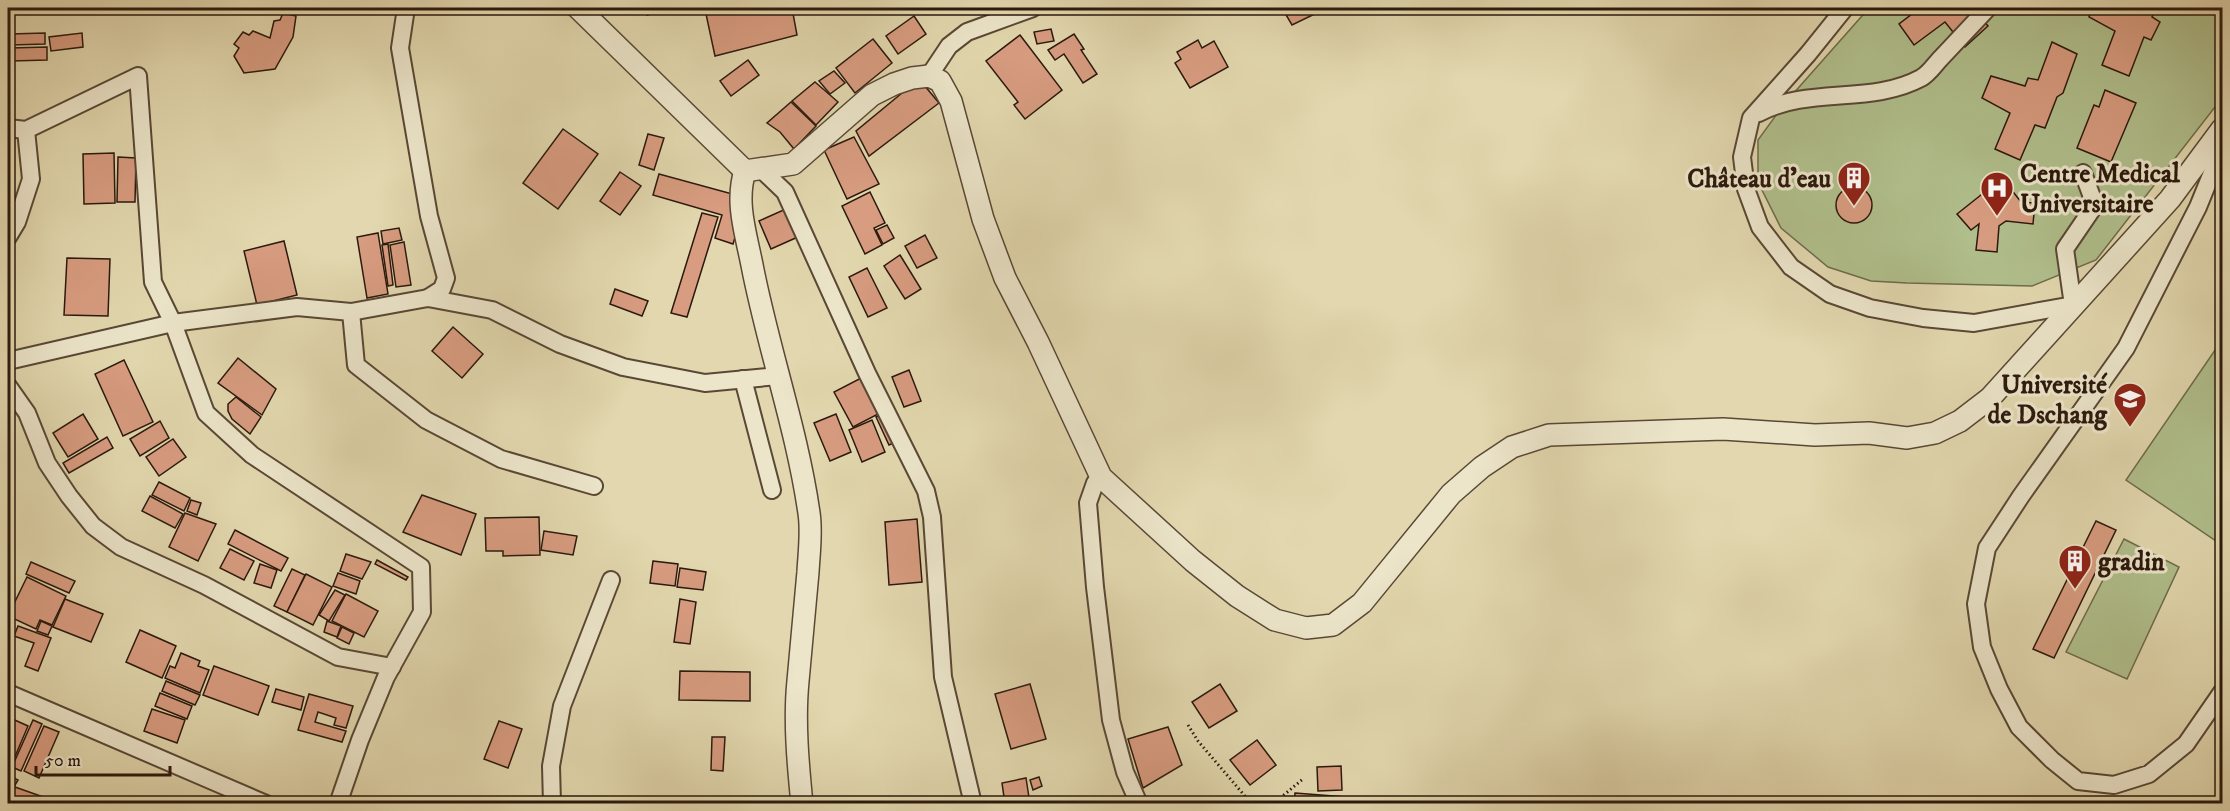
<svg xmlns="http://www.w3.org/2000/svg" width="2230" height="811" viewBox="0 0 2230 811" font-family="'IM FELL DW Pica',serif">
	<rect width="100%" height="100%" fill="#e2d7ae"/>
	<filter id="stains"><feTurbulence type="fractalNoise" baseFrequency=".00333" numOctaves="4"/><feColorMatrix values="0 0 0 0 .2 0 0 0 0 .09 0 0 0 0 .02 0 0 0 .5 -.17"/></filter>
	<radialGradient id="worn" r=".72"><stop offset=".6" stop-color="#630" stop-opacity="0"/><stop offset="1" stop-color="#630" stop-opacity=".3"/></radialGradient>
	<!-- green -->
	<g fill="#b0bf8c" stroke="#6e6c4c" stroke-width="1.5">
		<polygon points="1869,8 2222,8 2222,98 2096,260 2032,286 1907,283 1871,281 1828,267 1781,228 1758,182 1758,140 1785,103"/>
		<polygon points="2222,340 2222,545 2126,480"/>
		<polygon points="2124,539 2179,567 2127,679 2066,652"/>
	</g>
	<!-- building -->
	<g fill="#d89c80" stroke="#2b190d" stroke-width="1.5">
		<polygon points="645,8 675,8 647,15"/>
		<polygon points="734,8 792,8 797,35 715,56 706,14"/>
		<polygon points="1282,8 1327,8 1292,25"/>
		<polygon points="1920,8 1973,8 1988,26 1965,47 1945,22 1914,45 1899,24"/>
		<polygon points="2092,8 2170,8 2168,11 2156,9 2152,17 2160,22 2151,40 2144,37 2129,76 2102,65 2115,31 2089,17"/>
		<polygon points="283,13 296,16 293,37 275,69 244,73 234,56 239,48 234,44 243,32 249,35 253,31 270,38 274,21 280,20"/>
		<polygon points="914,16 926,34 898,54 886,36"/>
		<polygon points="1051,29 1054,41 1037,44 1034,32"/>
		<polygon points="45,33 45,44 11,45 10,34"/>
		<polygon points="82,33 83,47 51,51 49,37"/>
		<polygon points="1074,34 1084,49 1081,50 1097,74 1083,83 1064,54 1055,60 1048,50"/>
		<polygon points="1020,35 1062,90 1025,119 1014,105 1018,102 986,61"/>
		<polygon points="873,39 892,63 855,93 836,68"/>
		<polygon points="1198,40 1202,48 1214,41 1228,67 1190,88 1175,63 1181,59 1177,52"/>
		<polygon points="2052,42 2077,54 2063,93 2057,97 2045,128 2035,125 2020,160 1995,149 2010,113 1982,98 1991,76 2025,86 2028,78 2038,80"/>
		<polygon points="47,47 47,60 11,61 10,48"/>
		<polygon points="748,60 759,75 731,96 720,81"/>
		<polygon points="834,71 845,83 830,94 819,81"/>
		<polygon points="919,79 939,103 869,156 856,131"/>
		<polygon points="815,82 838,102 816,125 792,101"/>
		<polygon points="2105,90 2136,103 2111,162 2077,148 2094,105 2099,107"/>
		<polygon points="791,102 816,126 794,149 780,132 767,123"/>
		<polygon points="563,129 598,154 558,209 523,183"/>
		<polygon points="648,134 664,138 654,170 639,165"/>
		<polygon points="854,137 879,184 847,199 824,150"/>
		<polygon points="114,153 115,203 84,204 83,154"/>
		<polygon points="118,157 136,158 135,202 117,202"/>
		<polygon points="620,172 641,186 620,215 600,201"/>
		<polygon points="659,174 747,198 733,244 715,238 722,215 653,195"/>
		<polygon points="1996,183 2000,189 2007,184 2021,202 2035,203 2033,224 2006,221 1999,226 1997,252 1976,250 1979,224 1971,230 1957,214"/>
		<circle cx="1854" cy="205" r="18"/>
		<polygon points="870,192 885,223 874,228 882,245 865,254 842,206"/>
		<polygon points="788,208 800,236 771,249 759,221"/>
		<polygon points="702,213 718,217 687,317 671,313"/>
		<polygon points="887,225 894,238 883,244 876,230"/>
		<polygon points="399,228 402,240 383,244 381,231"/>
		<polygon points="378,233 388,294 367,298 357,237"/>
		<polygon points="925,235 937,258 917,268 905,246"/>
		<polygon points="284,241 297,295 257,305 244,251"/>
		<polygon points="404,242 411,285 396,287 390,245"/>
		<polygon points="388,244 393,285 388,286 382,245"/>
		<polygon points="900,255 921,289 905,299 884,266"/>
		<polygon points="67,258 110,259 108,316 64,315"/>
		<polygon points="867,268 887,308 868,317 849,277"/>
		<polygon points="615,289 648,301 642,316 610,304"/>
		<polygon points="453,327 483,354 462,378 432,351"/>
		<polygon points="238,358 276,389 262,415 218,383"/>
		<polygon points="124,360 153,422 123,436 95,374"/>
		<polygon points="909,370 921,401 904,407 892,377"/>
		<polygon points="865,376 884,411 853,427 834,392"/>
		<polygon points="236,397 261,417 250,434 232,419 228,411 228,404"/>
		<polygon points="885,413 898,441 889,445 876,417"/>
		<polygon points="83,414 98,439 68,457 53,433"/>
		<polygon points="836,414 851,452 830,461 814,423"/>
		<polygon points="872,420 885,452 862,462 849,430"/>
		<polygon points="160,421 169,438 140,456 130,439"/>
		<polygon points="107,437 113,448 69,473 63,463"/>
		<polygon points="173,439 186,457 159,476 146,457"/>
		<polygon points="159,482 190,498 184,511 152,495"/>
		<polygon points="422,495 476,514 461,555 403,532"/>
		<polygon points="150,496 183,514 175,528 142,511"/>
		<polygon points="191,500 201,503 197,515 187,511"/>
		<polygon points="185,513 216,524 198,561 169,547"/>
		<polygon points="539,517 540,555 503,556 503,551 486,551 485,518"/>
		<polygon points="917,519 922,582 889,585 885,522"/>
		<polygon points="2096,521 2116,530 2054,658 2033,649"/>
		<polygon points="235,530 288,558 281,571 228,544"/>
		<polygon points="544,531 577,536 573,555 541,550"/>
		<polygon points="230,549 254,561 244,580 220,568"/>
		<polygon points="346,554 371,562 362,579 340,571"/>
		<polygon points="377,560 408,577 406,580 375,564"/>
		<polygon points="653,561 678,564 675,586 650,583"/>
		<polygon points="31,562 75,581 69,593 26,574"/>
		<polygon points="260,564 277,570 271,588 254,583"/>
		<polygon points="680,568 706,572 703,590 677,587"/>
		<polygon points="292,569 305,575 287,612 274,606"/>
		<polygon points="338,573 360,581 356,594 333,586"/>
		<polygon points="306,574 332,587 313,625 287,612"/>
		<polygon points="27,577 66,596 52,625 40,620 36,629 8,616"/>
		<polygon points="335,590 345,595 329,621 319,615"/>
		<polygon points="346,594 378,611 364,637 332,621"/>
		<polygon points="65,599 103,614 91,642 53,627"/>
		<polygon points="680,599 696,602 690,644 674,642"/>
		<polygon points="41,621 52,626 48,635 37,631"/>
		<polygon points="327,621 341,626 337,637 324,632"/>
		<polygon points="18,626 51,638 38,671 25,666 34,643 14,636"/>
		<polygon points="342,627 354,633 349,644 337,638"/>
		<polygon points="140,630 176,646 162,678 126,662"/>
		<polygon points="181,653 200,661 198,666 209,670 200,693 165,678 170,666 175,668"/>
		<polygon points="214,666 269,686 258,715 203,695"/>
		<polygon points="680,671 750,672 750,701 679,700"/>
		<polygon points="166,681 200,695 195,705 162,691"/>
		<polygon points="1030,684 1046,739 1011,749 995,694"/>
		<polygon points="1220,684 1237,711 1209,728 1192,702"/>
		<polygon points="276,689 304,697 301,710 272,702"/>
		<polygon points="160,693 192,706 187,719 155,706"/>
		<polygon points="309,694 353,706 346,728 334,725 336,718 318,712 315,722 346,731 342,742 298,730"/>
		<polygon points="152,709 185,720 177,743 144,731"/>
		<polygon points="8,717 28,726 11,766 8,764"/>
		<polygon points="33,720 42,724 21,771 12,767"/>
		<polygon points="499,721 522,729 508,768 484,759"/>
		<polygon points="44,726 59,732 39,778 24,771"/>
		<polygon points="1168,727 1182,765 1143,788 1128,739"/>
		<polygon points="712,737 725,737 723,771 711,770"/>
		<polygon points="1257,740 1276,765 1250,785 1230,760"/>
		<polygon points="1341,766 1342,790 1318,791 1317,767"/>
		<polygon points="8,775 18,780 8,797"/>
		<polygon points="1039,777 1042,786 1033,790 1030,780"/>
		<polygon points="1026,778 1030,804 1005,804 1002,783"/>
		<polygon points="15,787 63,804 8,802"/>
		<polygon points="1295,793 1346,797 1346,804 1294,804"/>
	</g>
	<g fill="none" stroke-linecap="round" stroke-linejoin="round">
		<!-- minor casing -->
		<g stroke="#594835" stroke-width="20">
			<g id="minor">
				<polyline points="406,8 400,48 429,216 446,278 442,289 428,298"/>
				<polyline points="1845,8 1808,54 1751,118 1742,157 1746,189 1760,227 1791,267 1830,294 1870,308 1923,318 1974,323 2073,305 2065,249 2095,205 2083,173"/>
				<polyline points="929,76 949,46 967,32 1033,8"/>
				<path d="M1759,113C1809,86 1871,105 1921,78C1929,74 1935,64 1941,58C1957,41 1973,24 1988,8"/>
				<polyline points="8,128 26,130 138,76 153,282 173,323 206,413 252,455 421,567 422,612 386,677 360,740 338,804"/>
				<polyline points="2222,148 2198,207 2126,348 2021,496 1987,548 1976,604 1982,647 1999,689 2019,727 2052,760 2078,781 2114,785 2149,774 2186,744 2222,692"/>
				<polyline points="762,170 785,192 867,373 926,491 932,517 943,677 973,804"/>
				<polyline points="8,237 17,222 31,179 26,130"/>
				<polyline points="351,312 356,365 426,420 501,459 594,486"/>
				<polyline points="8,361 173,323 297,307 351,312 428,298 492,310 560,344 623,367 705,383 778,376"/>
				<polyline points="743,379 772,490"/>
				<polyline points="8,386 27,413 47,463 69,496 93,526 121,547 204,585 338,657 392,667"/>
				<polyline points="1101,477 1095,483 1088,503 1095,587 1111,720 1125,772 1139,804"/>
				<polyline points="8,693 266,804"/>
				<polyline points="552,804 551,766 562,706 611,580"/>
			</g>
		</g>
		<!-- tertiary casing -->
		<g stroke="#594835" stroke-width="24">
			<g id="tertiary">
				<polyline points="578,8 745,171 793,164 872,95 894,84 912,78 929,76 940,81 951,101 983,219 1005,278 1038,342 1101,477 1193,561 1237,596 1275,620 1306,628 1333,625 1362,603 1451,494 1482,467 1512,447 1549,435 1723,429 1815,435 1869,433 1907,438 1935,433 1960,421 1990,398 2170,199 2222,129"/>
				<path d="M745,171C735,202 746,234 752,265C768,348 797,429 809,513C812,532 809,553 808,572C805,608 801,645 798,681C794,721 798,764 802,804"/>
			</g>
		</g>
		<!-- path -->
		<g stroke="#2b190d" stroke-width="3" stroke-dasharray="1.5 3" stroke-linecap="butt">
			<polyline points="1188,725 1198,741 1250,802 1248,804"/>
			<polyline points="1273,804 1303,779"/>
		</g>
		<!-- minor -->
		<use href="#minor" stroke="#ece5ca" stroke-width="16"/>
		<!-- tertiary -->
		<use href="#tertiary" stroke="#ece5ca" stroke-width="21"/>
	</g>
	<!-- icons -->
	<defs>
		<g id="building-pin" transform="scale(1.725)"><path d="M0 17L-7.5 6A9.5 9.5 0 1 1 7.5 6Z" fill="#8f2418" stroke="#ece5ca"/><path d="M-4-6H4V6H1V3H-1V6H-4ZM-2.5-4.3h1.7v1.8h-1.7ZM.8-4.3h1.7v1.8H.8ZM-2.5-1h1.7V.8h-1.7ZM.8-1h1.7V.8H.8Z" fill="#fff"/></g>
		<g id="hospital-pin" transform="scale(1.725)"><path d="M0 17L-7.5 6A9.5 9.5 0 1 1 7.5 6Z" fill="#8f2418" stroke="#ece5ca"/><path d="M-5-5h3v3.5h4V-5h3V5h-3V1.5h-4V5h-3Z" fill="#fff"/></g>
		<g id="university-pin" transform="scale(1.725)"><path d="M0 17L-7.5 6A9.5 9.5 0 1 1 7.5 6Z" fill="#8f2418" stroke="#ece5ca"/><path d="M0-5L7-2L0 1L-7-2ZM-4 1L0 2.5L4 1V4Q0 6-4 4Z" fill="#fff"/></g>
	</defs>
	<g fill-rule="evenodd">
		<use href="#building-pin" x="1854" y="178"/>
		<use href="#hospital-pin" x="1997" y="188"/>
		<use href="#university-pin" x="2130" y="399"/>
		<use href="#building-pin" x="2075" y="561"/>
	</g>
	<g text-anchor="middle" stroke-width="6" stroke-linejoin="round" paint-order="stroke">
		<!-- poi labels -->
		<g font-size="26" font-weight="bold" fill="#2b190d" stroke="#ece5ca" text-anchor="start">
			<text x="2020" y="182">Centre Medical<tspan x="2020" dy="30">Universitaire</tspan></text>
			<text x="1831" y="187" text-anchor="end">Château d'eau</text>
			<text x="2107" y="393" text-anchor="end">Université<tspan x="2107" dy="30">de Dschang</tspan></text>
			<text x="2098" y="570">gradin</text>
		</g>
	</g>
	<!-- margin -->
	<rect width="2230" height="811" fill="none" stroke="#e2d7ae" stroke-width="30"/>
	<rect x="9" y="9" width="2212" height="793" fill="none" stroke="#2b190d" stroke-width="3"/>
	<rect x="15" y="15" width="2200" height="781" fill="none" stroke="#2b190d" stroke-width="1.5"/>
	<!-- scale -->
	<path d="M36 766v9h134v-9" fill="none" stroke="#2b190d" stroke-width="3"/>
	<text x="45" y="766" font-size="18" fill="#2b190d" stroke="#ece5ca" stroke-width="4.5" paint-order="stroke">50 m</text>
	<rect width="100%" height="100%" filter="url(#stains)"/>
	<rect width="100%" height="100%" fill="url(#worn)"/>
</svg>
